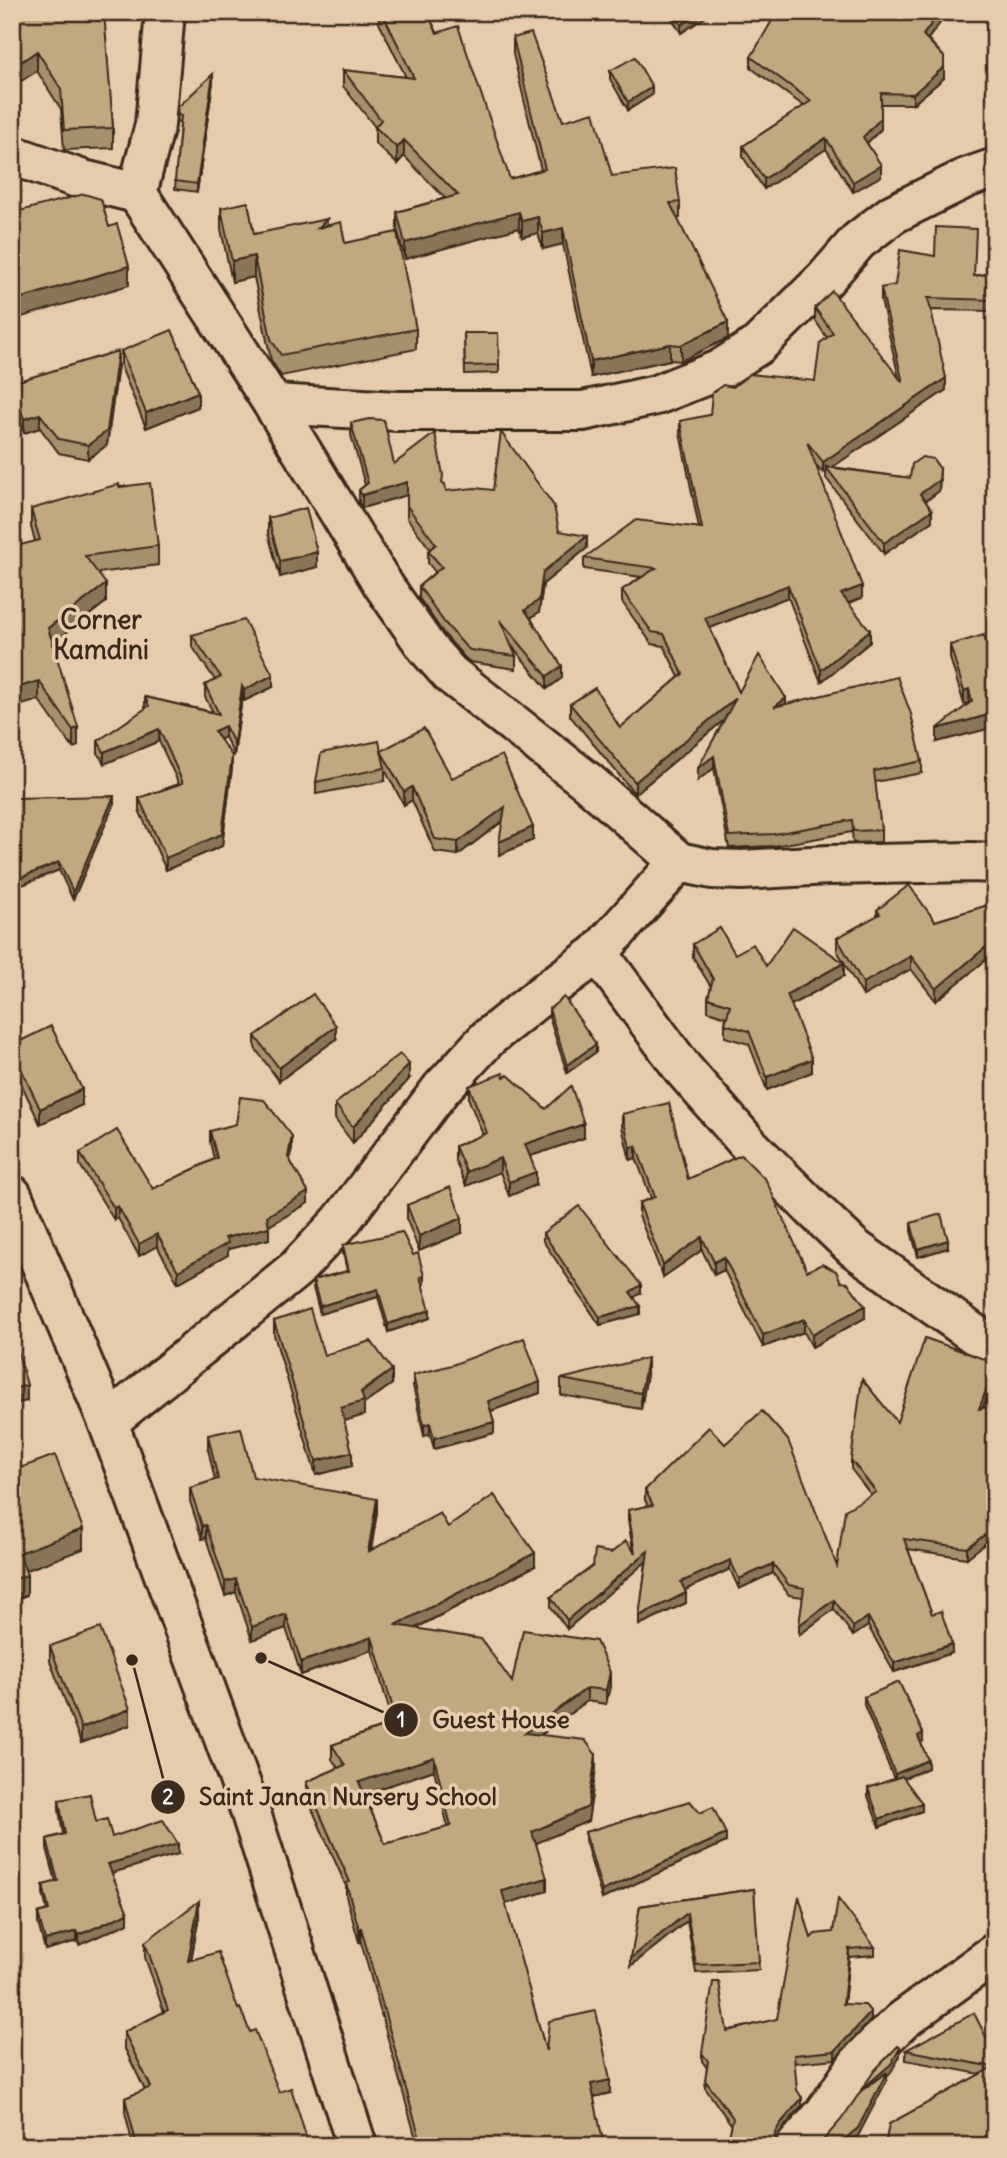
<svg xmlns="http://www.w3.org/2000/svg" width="1007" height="2158" viewBox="0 0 1007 2158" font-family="Delius,sans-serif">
	<rect width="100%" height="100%" fill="#e5ccad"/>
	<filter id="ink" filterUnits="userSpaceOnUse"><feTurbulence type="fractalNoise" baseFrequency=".0143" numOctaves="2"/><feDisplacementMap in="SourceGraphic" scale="14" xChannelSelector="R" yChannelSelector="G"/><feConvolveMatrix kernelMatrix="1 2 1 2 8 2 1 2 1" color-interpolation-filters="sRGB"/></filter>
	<g filter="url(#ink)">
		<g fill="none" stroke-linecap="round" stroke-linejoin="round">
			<!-- street casing -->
			<g stroke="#3b2a1e" stroke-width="44">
				<g id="street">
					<polyline points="12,155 83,180 137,193 273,404 384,586 427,648 450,674 588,782 679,862 712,869 742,870 829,865 971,862 995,863"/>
					<polyline points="137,193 155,125 165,12"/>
					<polyline points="273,404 398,411 583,411 656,395 719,370 758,345 825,279 858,241 893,214 966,178 995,168"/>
					<polyline points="598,953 683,1069 750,1146 811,1207 854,1248 995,1349"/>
					<polyline points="108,1422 296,1269 341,1221 441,1089 488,1038 549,989 598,953 679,862"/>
					<polyline points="796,2146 824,2114 858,2064 874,2047 903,2020 995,1953"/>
				</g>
			</g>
			<!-- secondary casing -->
			<g stroke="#3b2a1e" stroke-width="44">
				<polyline id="secondary" points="12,1195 108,1422 247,1801 357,2146"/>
			</g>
			<!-- street -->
			<use href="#street" stroke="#e5ccad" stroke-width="38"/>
			<!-- secondary -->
			<use href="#secondary" stroke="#e5ccad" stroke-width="38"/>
		</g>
		<!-- wall -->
		<g fill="#a6916d" stroke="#3b2a1e" stroke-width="2" fill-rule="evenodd">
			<polygon points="12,12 113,12 113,14 104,20 113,128 113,148 64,150 61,109 37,71"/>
			<polygon points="379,12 427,12 510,179 541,170 513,54 513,38 563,121 612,176 680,202 680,218 677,218 728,338 681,361 670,360 591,377 563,244 543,249 538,233 522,237 519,228 405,259 397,228 397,212 445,198 404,156 397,164 375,143 375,127 343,86 343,70 406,77 379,23"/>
			<polygon points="668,12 710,12 710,14 681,33"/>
			<polygon points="940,23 928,39 944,57 944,78 913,104 881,104 881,129 867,143 881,176 853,192 826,149 764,189 743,157 743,146 804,106 751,68 751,57"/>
			<polygon points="610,71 652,95 628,110 610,79"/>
			<polygon points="213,82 197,192 175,189 180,124 177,121 178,107"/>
			<polygon points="221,208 254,234 327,226 345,243 416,329 416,349 281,376 271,360 254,277 232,282 221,229"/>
			<polygon points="995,273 995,311 931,310 946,390 832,467 910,478 940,480 939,491 926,501 932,521 884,554 826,478 826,471 823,473 816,465 862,598 848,603 870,642 821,682 788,597 710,628 739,692 786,704 922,761 922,773 875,782 881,830 881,842 853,843 852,832 774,846 729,848 714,768 698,780 725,719 635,794 570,716 570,704 620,728 679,677 664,646 652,644 622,602 622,590 641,577 584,569 584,558 699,528 680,433 680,421 710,415 733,387 815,381 827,338 815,320 815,308 899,378 881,300 881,288"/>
			<polygon points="464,333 499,365 499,373 465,374"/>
			<polygon points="121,351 198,407 146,428 121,367"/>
			<polygon points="118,365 107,445 88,459 59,453 40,428 24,433 12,397 12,383"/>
			<polygon points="351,423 394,464 443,483 446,491 559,531 587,548 543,584 539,612 531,618 562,678 547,689 511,645 516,656 516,669 470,662 465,658 444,634 419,598 419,586 435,572 428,563 428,551 430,549 407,518 407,495 362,508 359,503 359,490 365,485 351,435"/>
			<polygon points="31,509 158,546 158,565 98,573 106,602 53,643 78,746 73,748 39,700 35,541 31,527"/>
			<polygon points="268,518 317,567 280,577 268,533"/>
			<polygon points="192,635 273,687 244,701 242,698 234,755 225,737 220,740 232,768 222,846 166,870 139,810 139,798 179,784 159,741 104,764 98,753 98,741 145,709 145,697 213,712 205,697 205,685 215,680 192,646"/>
			<polygon points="950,645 995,674 995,727 937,742 969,703 964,704 950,658"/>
			<polygon points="381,751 452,778 533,840 499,855 503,821 458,855 435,852 412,800 404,805 385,770 385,781 316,794 316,782"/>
			<polygon points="12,798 114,804 73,900 59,870 12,889"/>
			<polygon points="995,903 995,954 993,954 936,1001 911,969 863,996 844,963 844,976 791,1005 812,1072 767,1090 749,1044 725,1037 725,1024 726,1017 708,1011 708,998 711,987 693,957 693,944 735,954 766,966 844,962 837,951 837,938 877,916 877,910 935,921"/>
			<polygon points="549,1009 596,1052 567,1073 549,1017"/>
			<polygon points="255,1036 336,1039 279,1081 255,1048"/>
			<polygon points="12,1045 82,1105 40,1124 12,1064"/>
			<polygon points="504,1077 584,1138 530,1156 536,1185 509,1196 500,1172 466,1186 455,1160 455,1146 483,1135 469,1100 469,1086"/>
			<polygon points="409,1079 353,1143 335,1119 335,1104"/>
			<polygon points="622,1114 688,1179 807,1271 841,1282 865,1318 812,1347 804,1332 763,1347 724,1270 714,1275 702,1250 663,1277 639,1216 639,1203 651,1198 636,1158 630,1160 622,1127"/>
			<polygon points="210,1131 292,1148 290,1160 308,1203 269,1226 269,1239 228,1249 228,1255 178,1283 157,1246 139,1256 118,1218 114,1220 80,1165 80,1153 153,1189 214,1159 210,1142"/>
			<polygon points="407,1205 462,1233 419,1251 407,1220"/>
			<polygon points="911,1223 948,1248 918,1257 911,1231"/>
			<polygon points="543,1233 641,1293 634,1297 640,1314 600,1325 543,1241"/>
			<polygon points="343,1245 424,1284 422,1284 430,1318 388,1332 378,1297 320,1314 313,1288 313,1280 347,1271 343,1253"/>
			<polygon points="274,1321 324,1355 392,1384 364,1404 364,1415 344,1421 352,1466 316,1475 274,1335"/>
			<polygon points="995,1363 995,1376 983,1408 967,1558 908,1549 932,1614 952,1653 894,1672 868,1626 853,1636 834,1609 799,1635 803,1597 789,1595 773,1573 739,1589 730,1569 685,1590 686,1603 639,1625 646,1561 567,1629 551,1607 551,1597 611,1553 633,1550 628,1520 628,1510 648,1506 645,1500 645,1490 837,1566 871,1495 851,1469 851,1460 897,1422"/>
			<polygon points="647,1374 641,1409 561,1395 561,1379"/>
			<polygon points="413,1375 540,1393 491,1411 494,1433 434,1449 430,1434 424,1436 413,1386"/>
			<path d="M208,1435L253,1477L377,1512L371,1551L448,1527L535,1566L416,1628L512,1682L610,1686L606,1704L587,1701L541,1735L596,1768L588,1821L536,1843L547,1891L505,1904L546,2051L610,2093L593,2097L604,2146H418L361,1942H359L346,1896V1886L306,1795V1782L338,1768L332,1759V1745L393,1723L372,1650L301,1675L286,1628L252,1640L236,1592L225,1596L206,1538L202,1539L190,1501V1488L215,1480L208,1449ZM434,1770L448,1827L385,1844L364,1794Z"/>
			<polygon points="50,1646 130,1725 81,1743 50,1661"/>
			<polygon points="864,1697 923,1741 921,1742 928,1768 904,1778 922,1811 879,1827 868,1796 868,1788 894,1779 864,1705"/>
			<polygon points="59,1800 96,1822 112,1837 178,1854 111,1873 128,1923 79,1945 77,1941 45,1950 38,1923 38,1913 47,1910 43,1894 43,1885 56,1882 47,1848 47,1839 63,1834 59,1810"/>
			<polygon points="700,1813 726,1842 602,1899 585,1840 585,1832"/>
			<polygon points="754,1889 759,1970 696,1973 687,1921 631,1966 640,1906"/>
			<polygon points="199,1916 191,1961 238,2009 279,2092 309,2146 133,2146 125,2112 125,2098 145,2090 124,2047 124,2032 164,2012 145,1957 145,1942"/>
			<polygon points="811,1938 875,1947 875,1955 849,1957 844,2004 871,2020 835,2059 794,2063 797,2090 802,2106 780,2132 731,2124 705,2088 707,2068 702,2061 702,2053 727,2031 777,2019"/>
			<polygon points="995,1972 995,2002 985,1987 985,1979"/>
			<polygon points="989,2043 995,2089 995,2134 984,2146 980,2074 906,2060 906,2050"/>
		</g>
		<!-- shaded-wall -->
		<g fill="#877659" stroke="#3b2a1e" stroke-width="2">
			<polygon points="103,12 113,12 113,14 103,21"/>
			<polygon points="505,12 546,12 505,22"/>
			<polygon points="701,12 710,12 710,14 681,33 681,25"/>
			<polygon points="940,12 940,23 923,45 923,35"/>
			<polygon points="37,51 37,71 12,87 12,68"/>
			<polygon points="944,67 944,78 913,104 913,94"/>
			<polygon points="213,74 213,82 197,192 197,184"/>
			<polygon points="652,87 652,95 628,110 628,102"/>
			<polygon points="881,93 881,129 863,147 863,137"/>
			<polygon points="826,138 826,149 764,189 764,179"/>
			<polygon points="404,140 404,156 397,164 397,148"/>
			<polygon points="881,165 881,176 853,192 853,182"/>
			<polygon points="519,212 519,228 405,259 405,243"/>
			<polygon points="538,217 538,233 522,237 522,221"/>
			<polygon points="327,219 327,240 318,228"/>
			<polygon points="563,228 563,244 543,249 543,233"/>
			<polygon points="254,256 254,277 232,282 232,261"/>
			<polygon points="129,266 129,285 12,320 12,301"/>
			<polygon points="728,322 728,338 681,361 681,345"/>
			<polygon points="670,344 670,360 591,377 591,361"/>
			<polygon points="118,351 118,365 107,445 88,459 88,445"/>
			<polygon points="946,378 946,390 828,470 826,467 826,471 823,473 823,462"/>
			<polygon points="198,392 198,407 146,428 146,413"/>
			<polygon points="40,414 40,428 24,433 24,419"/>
			<polygon points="940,469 939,491 920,505 920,494"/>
			<polygon points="407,482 407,495 362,508 362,495"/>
			<polygon points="932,510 932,521 884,554 884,543"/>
			<polygon points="587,536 587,548 543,584 539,612 525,622 525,610 543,572"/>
			<polygon points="317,552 317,567 280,577 280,561"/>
			<polygon points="106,584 106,602 48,647 48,628"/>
			<polygon points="788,585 788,597 705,630 705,618"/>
			<polygon points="862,586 862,598 841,606 841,594"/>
			<polygon points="870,630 870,642 821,682 821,670"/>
			<polygon points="562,666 562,678 547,689 547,676"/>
			<polygon points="273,675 273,687 244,701 244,690"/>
			<polygon points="39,681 39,700 12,708 12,689"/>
			<polygon points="242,686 242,698 234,755 234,743"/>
			<polygon points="969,689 969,703 964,704 964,691"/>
			<polygon points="736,698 736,710 635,794 635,782"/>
			<polygon points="786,698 786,709 774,707"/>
			<polygon points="995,713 995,727 937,742 937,729"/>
			<polygon points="225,726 225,737 214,743 214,731"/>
			<polygon points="78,727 78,746 73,748 73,730"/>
			<polygon points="159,729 159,741 104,764 104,752"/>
			<polygon points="232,756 232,768 222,846 166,870 166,858"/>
			<polygon points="714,756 714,768 698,780 698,768"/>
			<polygon points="412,787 412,800 404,805 404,792"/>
			<polygon points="114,796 114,804 73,900 73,892"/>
			<polygon points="505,807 505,819 458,855 458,842"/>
			<polygon points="533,827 533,840 499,855 499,842"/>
			<polygon points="59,862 59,870 12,889 12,881"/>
			<polygon points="993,941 993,954 936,1001 936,989"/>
			<polygon points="911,956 911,969 863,996 863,983"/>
			<polygon points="844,963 844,976 787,1007 787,994"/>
			<polygon points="336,1026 336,1039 279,1081 279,1068"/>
			<polygon points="596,1044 596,1052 567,1073 567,1065"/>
			<polygon points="812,1059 812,1072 767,1090 767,1077"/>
			<polygon points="409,1064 409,1079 353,1143 353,1127"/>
			<polygon points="82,1089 82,1105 40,1124 40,1109"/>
			<polygon points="584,1124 584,1138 525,1158 525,1144"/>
			<polygon points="292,1136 292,1148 288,1169 288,1157"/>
			<polygon points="636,1146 636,1158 630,1160 630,1147"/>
			<polygon points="500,1158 500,1172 466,1186 466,1172"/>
			<polygon points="536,1172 536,1185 509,1196 509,1182"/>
			<polygon points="308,1192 308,1203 267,1227 267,1216"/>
			<polygon points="118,1206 118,1218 114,1220 114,1208"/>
			<polygon points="462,1218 462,1233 419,1251 419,1236"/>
			<polygon points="269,1227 269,1239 228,1249 228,1255 178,1283 178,1271 225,1238"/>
			<polygon points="157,1234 157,1246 139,1256 139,1244"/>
			<polygon points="702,1237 702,1250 663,1277 663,1265"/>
			<polygon points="948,1240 948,1248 918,1257 918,1249"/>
			<polygon points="724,1257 724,1270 714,1275 714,1262"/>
			<polygon points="424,1276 424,1284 420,1285 420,1277"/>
			<polygon points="641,1285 641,1293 630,1300 630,1292"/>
			<polygon points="378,1289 378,1297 320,1314 320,1306"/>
			<polygon points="640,1306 640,1314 600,1325 600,1317"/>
			<polygon points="865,1306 865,1318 812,1347 812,1334"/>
			<polygon points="430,1310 430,1318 388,1332 388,1324"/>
			<polygon points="804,1319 804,1332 763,1347 763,1335"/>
			<polygon points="647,1358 647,1374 641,1409 641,1393"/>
			<polygon points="995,1366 995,1376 979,1418 979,1409"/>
			<polygon points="392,1370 392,1384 364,1404 364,1415 341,1422 341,1408"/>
			<polygon points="540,1382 540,1393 488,1412 488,1401"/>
			<polygon points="27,1385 27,1401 12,1405 12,1389"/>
			<polygon points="494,1422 494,1433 434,1449 434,1438"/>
			<polygon points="430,1423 430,1434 424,1436 424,1425"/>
			<polygon points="352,1452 352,1466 316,1475 316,1461"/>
			<polygon points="377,1499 377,1512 368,1565 368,1552"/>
			<polygon points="206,1525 206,1538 202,1539 202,1526"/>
			<polygon points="995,1527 995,1536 967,1558 967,1548"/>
			<polygon points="83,1529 83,1549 19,1573 19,1553"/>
			<polygon points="648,1551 648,1560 567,1629 567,1620"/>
			<polygon points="535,1553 535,1566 396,1638 396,1625"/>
			<polygon points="730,1560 730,1569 681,1592 681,1582"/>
			<polygon points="773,1564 773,1573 739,1589 739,1579"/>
			<polygon points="27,1575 27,1595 12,1601 12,1580"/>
			<polygon points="236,1579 236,1592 225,1596 225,1582"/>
			<polygon points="686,1593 686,1603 639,1625 639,1616"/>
			<polygon points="834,1600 834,1609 799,1635 799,1625"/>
			<polygon points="286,1614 286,1628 252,1640 252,1627"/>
			<polygon points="868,1617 868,1626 853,1636 853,1627"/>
			<polygon points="372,1637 372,1650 301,1675 301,1662"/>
			<polygon points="952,1644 952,1653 894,1672 894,1663"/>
			<polygon points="610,1672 610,1686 606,1704 606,1690"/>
			<polygon points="587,1688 587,1701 525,1746 525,1733"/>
			<polygon points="130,1709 130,1725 81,1743 81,1728"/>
			<polygon points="923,1733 923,1741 918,1744 918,1736"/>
			<polygon points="596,1755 596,1768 588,1821 532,1845 532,1832"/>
			<polygon points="434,1757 434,1770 359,1796 359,1782"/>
			<polygon points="928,1760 928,1768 895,1782 895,1774"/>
			<polygon points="922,1803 922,1811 879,1827 879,1819"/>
			<polygon points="726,1834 726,1842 602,1899 602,1891"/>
			<polygon points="178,1844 178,1854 108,1874 108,1864"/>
			<polygon points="547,1878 547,1891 502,1905 502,1891"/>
			<polygon points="199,1901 199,1916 188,1976 188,1961"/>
			<polygon points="128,1913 128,1923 79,1945 79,1935"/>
			<polygon points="687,1913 687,1921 631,1966 631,1958"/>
			<polygon points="361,1928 361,1942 359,1942 359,1929"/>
			<polygon points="77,1931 77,1941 45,1950 45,1940"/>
			<polygon points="849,1949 849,1957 843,2012 843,2004"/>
			<polygon points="871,2012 871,2020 835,2059 835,2051"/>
			<polygon points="900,2048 900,2056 891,2072 887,2076 887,2080 858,2136 846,2146 836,2146 861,2090"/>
			<polygon points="610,2080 610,2093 591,2098 591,2084"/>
			<polygon points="802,2098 802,2106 780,2132 775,2141 775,2133 780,2124"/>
			<polygon points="995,2125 995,2134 984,2146 975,2146"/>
		</g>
		<!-- building -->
		<g fill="#c1a97f" stroke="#3b2a1e" stroke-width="2" fill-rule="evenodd">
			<polygon points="12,12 104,12 113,128 64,130 61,89 37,51 12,68"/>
			<polygon points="382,12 427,12 437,33 458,26 510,179 545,169 513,38 531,33 563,121 594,112 612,176 675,168 680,202 670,203 728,322 681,345 670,344 591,361 563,228 543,233 538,217 522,221 519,212 405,243 397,212 458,195 404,140 397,148 375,127 381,120 343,70 414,78"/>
			<polygon points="673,12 701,12 681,25"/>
			<polygon points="777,12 940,12 923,35 944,57 944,67 913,94 881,93 881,118 863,137 881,165 853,182 826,138 764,179 743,146 811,101 751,57"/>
			<polygon points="635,57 652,87 628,102 610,71"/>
			<polygon points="213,74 197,184 175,181 181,116 177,113 178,107"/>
			<polygon points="84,194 101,199 109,227 117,224 129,266 12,301 12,213"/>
			<polygon points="248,202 254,234 327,219 318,228 341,222 345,243 397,232 416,329 281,355 271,339 254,256 232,261 221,208"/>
			<polygon points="936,227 976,229 974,276 995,273 995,300 928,298 946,378 823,462 807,442 862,586 841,594 870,630 821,670 788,585 705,618 739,692 759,655 786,698 774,707 897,677 911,714 922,761 874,771 881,830 853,831 852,820 774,834 729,836 714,756 698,768 736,698 635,782 570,704 595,688 620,728 683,674 664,634 652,632 622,590 656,568 584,558 636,520 702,528 680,421 710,415 712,393 723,385 733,387 750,374 815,381 820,343 833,333 815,308 832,291 903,383 881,288 895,285 900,250 935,256"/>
			<polygon points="172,330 198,392 146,413 121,351"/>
			<polygon points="464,333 498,333 499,365 465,366"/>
			<polygon points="118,351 107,431 88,445 59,439 40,414 24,419 12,383"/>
			<polygon points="369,419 384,420 394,464 435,433 443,475 442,483 445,484 446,491 475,488 493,490 501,432 554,506 559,531 587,536 543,572 539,600 525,610 562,666 547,676 500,620 516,656 470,650 465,646 444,622 419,586 442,567 428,551 436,544 407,506 407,482 362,495 359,490 368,483 351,423"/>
			<polygon points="922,457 933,459 940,469 939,480 920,494 932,510 884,543 826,467 910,478 912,464"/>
			<polygon points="150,483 158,546 85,556 106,584 48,628 78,727 73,730 39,681 12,689 12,547 40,540 31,509 119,484 119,487"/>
			<polygon points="306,508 317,552 280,561 268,518"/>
			<polygon points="244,620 273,675 244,690 242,686 234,743 225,726 214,731 232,756 222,834 166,858 139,798 183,783 159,729 104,752 98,741 149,706 145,697 219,714 205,685 221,677 192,635"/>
			<polygon points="984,635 995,674 995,713 937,729 972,701 969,689 964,691 950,645"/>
			<polygon points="424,728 452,778 502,755 533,827 499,842 505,807 458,842 435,839 412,787 404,792 381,751 385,768 316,782 321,753 379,741 381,751"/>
			<polygon points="114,796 73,892 59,862 12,881 12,798"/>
			<polygon points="909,885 935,921 995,903 995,942 993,941 936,989 911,956 863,983 837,938 880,914 877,910"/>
			<polygon points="793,927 844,963 787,994 812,1059 767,1077 749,1031 725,1024 730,1005 708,998 713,979 693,944 720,928 735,954 753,944 766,966"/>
			<polygon points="313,994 336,1026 279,1068 255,1036"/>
			<polygon points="564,997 596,1044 567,1065 549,1009"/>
			<polygon points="51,1026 82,1089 40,1109 12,1049 12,1045"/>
			<polygon points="400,1054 409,1064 353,1127 335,1104"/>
			<polygon points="503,1073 504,1077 508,1075 546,1109 571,1086 584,1124 525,1144 536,1172 509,1182 500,1158 466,1172 455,1146 487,1133 469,1086"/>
			<polygon points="240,1097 264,1100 292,1136 288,1157 308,1192 267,1216 269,1227 225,1238 228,1243 178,1271 157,1234 139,1244 118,1206 114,1208 80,1153 117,1130 153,1189 217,1158 210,1131 236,1124"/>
			<polygon points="669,1103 688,1179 741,1155 766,1180 807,1271 822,1264 836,1271 841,1282 848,1283 865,1306 812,1334 804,1319 763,1335 724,1257 714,1262 702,1237 663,1265 639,1203 655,1197 636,1146 630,1147 622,1114"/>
			<polygon points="450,1187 462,1218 419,1236 407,1205"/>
			<polygon points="579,1206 641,1285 630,1292 640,1306 600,1317 543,1233"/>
			<polygon points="941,1214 948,1240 918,1249 911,1223"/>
			<polygon points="402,1232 413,1255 418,1253 424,1276 420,1277 430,1310 388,1324 378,1289 320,1306 313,1280 349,1271 343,1245"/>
			<polygon points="310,1309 324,1355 371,1341 392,1370 361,1392 364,1401 341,1408 352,1452 316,1461 274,1321"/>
			<polygon points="12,1330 27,1385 12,1389"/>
			<polygon points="524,1338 540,1382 488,1401 494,1422 434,1438 430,1423 424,1425 413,1375 452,1365"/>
			<polygon points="925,1338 995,1363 995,1366 979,1409 995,1405 995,1527 967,1548 904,1539 932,1614 941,1611 952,1644 894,1663 868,1617 853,1627 834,1600 799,1625 804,1588 789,1585 773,1564 739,1579 730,1560 681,1582 686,1593 639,1616 648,1551 567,1620 551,1597 593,1566 595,1550 611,1553 626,1541 635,1553 628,1510 653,1505 645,1490 709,1427 725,1444 762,1411 788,1440 837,1566 845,1510 876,1492 851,1460 862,1379 897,1422"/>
			<polygon points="647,1358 641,1393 561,1379"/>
			<path d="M241,1428L253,1477L377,1499L368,1552L440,1513L448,1527L494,1495L535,1553L396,1625L481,1639L512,1682L523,1630L596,1641L610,1672L606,1690L587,1688L525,1733L585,1740L596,1755L588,1807L532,1832L547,1878L502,1891L546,2051L549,2021L596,2011L610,2080L591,2084L604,2146H422L361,1928L359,1929L346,1883L350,1882L306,1782L345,1765L332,1745L397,1722L372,1637L301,1662L286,1614L252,1627L236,1579L225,1582L206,1525L202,1526L190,1488L218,1479L208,1435ZM434,1757L451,1826L385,1844L359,1782Z"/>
			<polygon points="55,1455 83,1529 19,1553 27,1575 12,1580 12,1471"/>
			<polygon points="100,1628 130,1709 81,1728 50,1646"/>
			<polygon points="899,1682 923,1733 918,1736 928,1760 895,1774 864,1697"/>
			<polygon points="902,1776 922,1803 879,1819 868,1788"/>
			<polygon points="90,1794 96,1822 107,1819 112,1837 163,1820 178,1844 108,1864 128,1913 79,1935 77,1931 45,1940 38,1913 49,1910 43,1885 58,1881 47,1839 65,1834 59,1800"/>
			<polygon points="690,1801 700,1813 713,1807 726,1834 602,1891 585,1832"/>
			<polygon points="754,1889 759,1962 696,1965 687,1913 631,1958 640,1906"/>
			<polygon points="799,1896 811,1938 815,1934 833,1932 838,1899 875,1947 849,1949 843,2004 865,2005 871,2012 835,2051 794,2055 797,2090 802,2098 780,2124 775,2133 776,2146 727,2146 733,2118 705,2080 708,2061 702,2053 713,1982 719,1982 727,2031 777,2019"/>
			<polygon points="199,1901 188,1961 218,1952 238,2009 240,2008 250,2032 255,2030 279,2092 291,2088 309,2146 137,2146 125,2098 151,2087 124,2032 168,2010 145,1942"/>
			<polygon points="995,1972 995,1994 985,1979"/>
			<polygon points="974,2013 989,2043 995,2050 995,2075 993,2087 995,2089 995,2125 975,2146 885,2146 889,2124 993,2067 906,2050"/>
			<polygon points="898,2046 900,2048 891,2064 861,2090 875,2070"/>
			<polygon points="887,2072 858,2128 836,2146 818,2146 841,2120 861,2091"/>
		</g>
	</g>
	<g text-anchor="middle" stroke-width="7" stroke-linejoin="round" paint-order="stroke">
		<!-- quarter labels -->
		<g font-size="26" font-weight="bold" fill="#3b2a1e" stroke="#e5ccad">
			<text x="101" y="629">Corner<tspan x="101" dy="30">Kamdini</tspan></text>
		</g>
	</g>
	<!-- callouts -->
	<path fill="none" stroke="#3b2a1e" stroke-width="2.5" d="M261 1658L401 1720M132 1660L168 1797"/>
	<g fill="#3b2a1e" stroke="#e5ccad" stroke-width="2.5">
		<circle cx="261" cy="1658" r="7"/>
		<circle cx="132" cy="1660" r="7"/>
		<circle cx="401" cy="1720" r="18"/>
		<circle cx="168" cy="1797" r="18"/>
	</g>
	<g font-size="21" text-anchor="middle" font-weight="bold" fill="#fff">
		<text x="401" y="1727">1</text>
		<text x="168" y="1804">2</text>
	</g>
	<g font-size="24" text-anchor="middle" font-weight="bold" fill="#3b2a1e" stroke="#e5ccad" stroke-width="7" stroke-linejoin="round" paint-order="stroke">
		<text x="501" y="1728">Guest House</text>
		<text x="348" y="1805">Saint Janan Nursery School</text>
	</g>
	<!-- margin -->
	<rect width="1007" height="2158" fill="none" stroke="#e5ccad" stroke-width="42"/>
	<rect x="21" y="21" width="965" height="2116" fill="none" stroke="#3b2a1e" stroke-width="2.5" filter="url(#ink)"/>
</svg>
